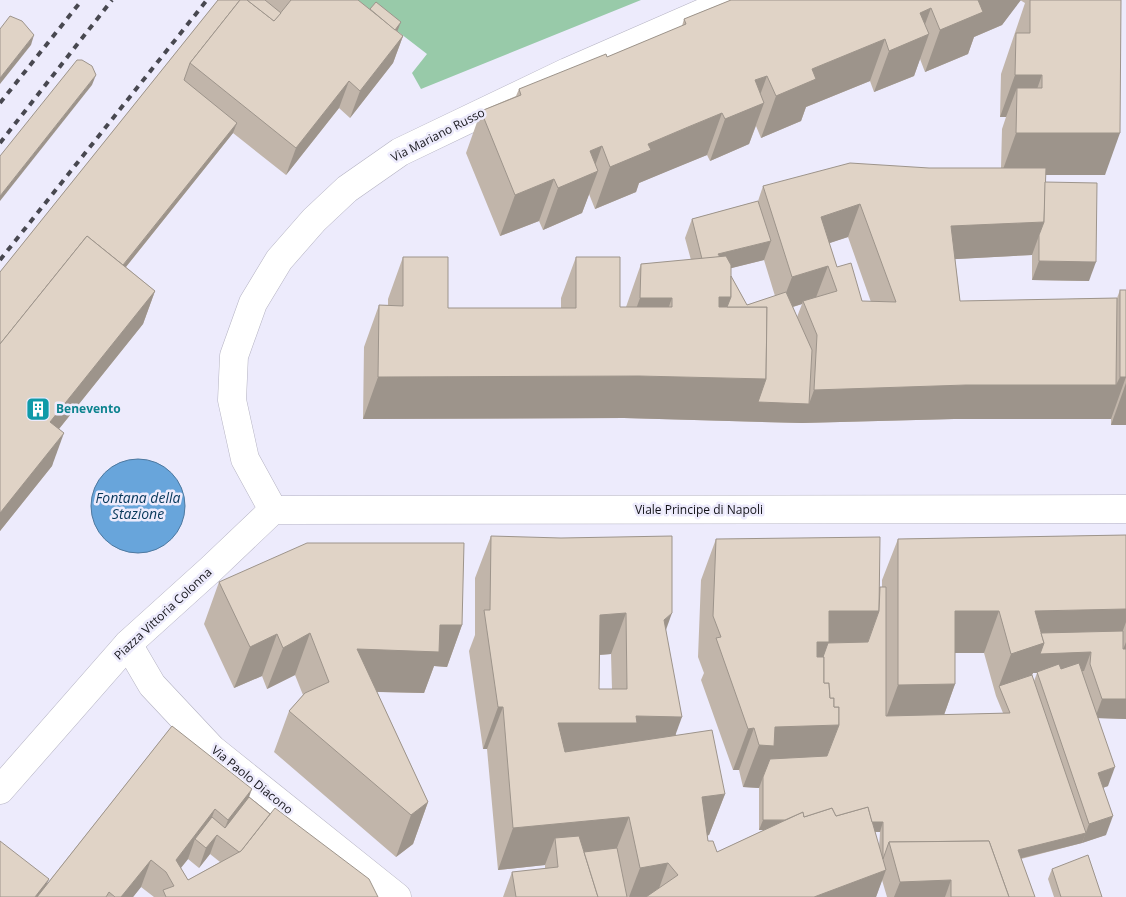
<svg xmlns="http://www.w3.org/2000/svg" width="1126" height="897" viewBox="0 0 1126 897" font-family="'Open Sans',sans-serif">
	<rect width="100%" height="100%" fill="#edebfc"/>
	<!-- green -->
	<polygon fill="#98caa9" points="357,0 641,0 421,89 412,73 427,54"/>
	<!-- water -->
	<circle fill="#68a5db" stroke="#4e79a0" cx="138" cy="506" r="47"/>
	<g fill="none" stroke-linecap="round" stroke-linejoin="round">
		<!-- street casing -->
		<g stroke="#b4b2c2" stroke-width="29">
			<g id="street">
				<polyline points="273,510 245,459 232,400 234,356 253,303 279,260 314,220 347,189 400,152 567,72 732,0"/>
				<polyline points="128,644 152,685 212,749 397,897"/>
			</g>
		</g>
		<!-- secondary casing -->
		<g stroke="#b4b2c2" stroke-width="29">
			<polyline id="secondary" points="0,790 128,644 211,569 273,510 1126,509"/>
		</g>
		<!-- street -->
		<use href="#street" stroke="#fff" stroke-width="28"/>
		<!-- secondary -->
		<use href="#secondary" stroke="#fff" stroke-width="28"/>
		<!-- rail -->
		<g stroke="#484850" stroke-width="4" stroke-dasharray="6 6" stroke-linecap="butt">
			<polyline points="0,103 82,0"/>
			<polyline points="0,143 112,0"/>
			<polyline points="0,260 207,0"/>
		</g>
	</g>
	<!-- wall -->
	<g fill="#c1b5aa" fill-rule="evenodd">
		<polygon points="218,0 358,0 403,36 393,63 350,118 339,108 286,175 233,133 126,267 155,291 143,324 59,429 52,466 0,531 0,272"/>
		<path d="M731,0H1121L1105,175H1045V182L1089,281L1032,280V255L955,259L960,301L1117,298L1120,290H1126V425H1111V419H954L802,423L624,418L363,419L364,347L379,305H388V299L403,257L448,308H561V298L576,257L620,307H626L641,264L691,260L685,238L692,219L758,201L763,186L929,168H1001L1002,129L1006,117H1000L1001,74L1025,3L1020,0L1002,25L974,37L968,54L925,72L920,59L914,76L874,92L870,81L806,107L801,121L761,138L756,126L749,144L710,161L707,155L672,169L639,183L636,192L595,209L589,194L582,213L543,230L539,221L500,236L466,153L481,111L516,96L519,89L607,57L682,26L684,19ZM848,237L871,302L862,301L837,267L829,243ZM764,260L775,296L747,305L731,276V268ZM802,304L797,317L793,307Z"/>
		<path d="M1126,535V719L1098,718L1108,786L1103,788L1106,835L1082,843L1021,859L1035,897H887L882,880L876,897H503L512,872L545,869V865L498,870L487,749H483L469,651L475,635V578L491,536L666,630L676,735L725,794L709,835L707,836L708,841L717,852L764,830H759V787V788L743,787L739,770H733L701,680L704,673L698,657L701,580L716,539L880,587H882V580L898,539ZM955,653H984L996,696L1003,713L944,715L955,684ZM611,654L612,689H599L600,655ZM1033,673H1037L1034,681L1032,675ZM875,832H880L879,847Z"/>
		<polygon points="219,582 462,625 447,667 434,666 424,693 377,692 428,802 413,844 396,857 274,752 289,711 303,695 295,675 267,689 262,676 234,688 204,624"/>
		<path d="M172,726L249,797L378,897H154L141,887L133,897H0L46,885ZM210,854L220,862L188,880L181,868L188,859L199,868Z"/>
		<polygon points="1052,869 1102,897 1054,897 1048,879"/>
	</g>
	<!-- shaded-wall -->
	<g fill="#9d948b">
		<polygon points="978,0 1021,0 1002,25 974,37 968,54 925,72 940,30"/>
		<polygon points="931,8 920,38 929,34 914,76 874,92 889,51 920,13"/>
		<polygon points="401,22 397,32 384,43"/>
		<polygon points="34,35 31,45 0,84 0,78"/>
		<polygon points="403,36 393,63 350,118 360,91"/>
		<polygon points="885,39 870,81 806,107 801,121 761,138 776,96 812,69"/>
		<polygon points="96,75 92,85 0,201 0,196"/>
		<polygon points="1015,75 1042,75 1027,117 1017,88 1006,117 1000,117"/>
		<polygon points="767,76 756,106 764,103 749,144 710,161 725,119 755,80"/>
		<polygon points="349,81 339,108 286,175 296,148"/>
		<polygon points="722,113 707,155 639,183 636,192 595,209 610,167 648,144"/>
		<polygon points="237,123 233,133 105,293 109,283"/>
		<polygon points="1016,133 1120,133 1105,175 1001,175"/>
		<polygon points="602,146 592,174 598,171 582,213 543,230 558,188 590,151"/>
		<polygon points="554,179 539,221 500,236 515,195"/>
		<polygon points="860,204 848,237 809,250 821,217"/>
		<polygon points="1044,222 1032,255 939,260 951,226"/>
		<polygon points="771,241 764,260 712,273 718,254"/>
		<polygon points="1039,261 1096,262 1089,281 1032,280"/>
		<polygon points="828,266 815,300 803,301 802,304 779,311 792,277"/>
		<polygon points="155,291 143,324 38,455 50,422"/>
		<polygon points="719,297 731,297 723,319 704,338"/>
		<polygon points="640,298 672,298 657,340 625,340"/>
		<polygon points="639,376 766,379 809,404 814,390 966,385 1116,385 1120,377 1126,377 1111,419 954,419 802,423 624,418 363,419 378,377"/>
		<polygon points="1126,383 1126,425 1111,425"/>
		<polygon points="64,433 52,466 0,531 0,513"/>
		<polygon points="1126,609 1126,622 1116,650 1091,652 1084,671 1033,673 1028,684 999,686 1011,654 1035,611"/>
		<polygon points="829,611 879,611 864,652 814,684 805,673"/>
		<polygon points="955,611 999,611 984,653 940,653"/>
		<polygon points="626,613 611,654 585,656 600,615"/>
		<polygon points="672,613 657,655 664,620"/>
		<polygon points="440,625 462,625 447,667 434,666 424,693 342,691 357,649"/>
		<polygon points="310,633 295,675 267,689 283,648"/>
		<polygon points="277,634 262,676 234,688 250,647"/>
		<polygon points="1126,642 1126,668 1116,668"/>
		<polygon points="955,684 940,726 883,726 898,685"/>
		<polygon points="1102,699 1126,699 1126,719 1095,718"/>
		<polygon points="498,707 503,707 487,749 483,749"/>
		<polygon points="636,716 682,717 667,758 542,765 558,723"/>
		<polygon points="839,725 823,766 766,769 759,788 743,787 759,745 775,727"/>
		<polygon points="754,728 739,770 733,770 748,729"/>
		<polygon points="1115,767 1108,786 1091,792 1098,773"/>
		<polygon points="252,789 242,816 221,838 228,820"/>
		<polygon points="725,794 709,835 687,839 702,797"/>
		<polygon points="428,802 413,844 396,857 411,815"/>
		<polygon points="215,809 205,836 195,839 188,859 171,880 176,860"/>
		<polygon points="1113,816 1106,835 1082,843 1089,824"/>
		<polygon points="629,817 613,858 569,863 555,838 545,865 498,870 513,828"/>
		<polygon points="763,820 883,822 880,832 759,830"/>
		<polygon points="1086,833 1082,843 1014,860 1018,850"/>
		<polygon points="217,835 210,854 199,868 206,848"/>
		<polygon points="151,860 141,887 133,897 121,897"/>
		<polygon points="668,863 656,897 629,897 640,868"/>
		<polygon points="886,870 876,897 814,897"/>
		<polygon points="49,879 42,897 35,897"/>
		<polygon points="951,880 945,897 894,897 900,882"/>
	</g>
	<!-- building -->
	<g fill="#e0d3c6" stroke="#9d948b" fill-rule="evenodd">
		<polygon points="218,0 240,0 190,63 184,80 237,123 123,265 87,236 0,344 0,272"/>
		<polygon points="240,0 247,0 274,21 291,0 358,0 403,36 360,91 349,81 296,148 190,63"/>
		<polygon points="247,0 265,0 281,13 274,21"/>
		<polygon points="731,0 979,0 978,0 983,12 940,30 931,8 920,13 929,34 889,51 885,39 812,69 816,79 776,96 767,76 755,80 764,103 725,119 722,113 688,127 648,144 651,150 610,167 602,146 590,151 598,171 558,188 554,179 515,195 481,111 521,95 519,89 606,54 607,57 686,24 684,19"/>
		<polygon points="1030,0 1121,0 1120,133 1016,133 1017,88 1042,88 1042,75 1015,75 1016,33 1030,33"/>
		<polygon points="376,2 401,22 395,30 370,9"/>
		<polygon points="10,16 22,21 34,35 0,78 0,29"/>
		<polygon points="77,60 82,60 92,66 96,75 0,196 0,156"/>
		<path d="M850,163L929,168H1046L1044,222L951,226L960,301L1117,298L1116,385H966L814,390L817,335L803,301L837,291L828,266L792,277L763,186ZM860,204L896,302L862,301L851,263L837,267L821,217Z"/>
		<polygon points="1045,182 1097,183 1096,262 1039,261 1039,235 1044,222"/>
		<polygon points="758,201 771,241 718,254 720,257 702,259 692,219"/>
		<polygon points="87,236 155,291 50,422 64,433 0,513 0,344"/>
		<polygon points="726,256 731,265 731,297 719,297 719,307 767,307 766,379 639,376 378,377 379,305 403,306 403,257 448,257 448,308 576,308 576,257 620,257 620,307 672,307 672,298 640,298 641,264"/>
		<polygon points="731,276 747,305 786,292 812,350 809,404 758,402 766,379 767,307 727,307 731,297"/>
		<rect x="1120" y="290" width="6" height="87"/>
		<polygon points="1126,535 1126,609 1035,611 1044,643 1011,654 999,611 955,611 955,684 898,685 898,539"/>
		<path d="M491,536L561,538L672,536V613L664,620L682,717L636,716L637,723H558L565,752L712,730L725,794L702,797L708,841H713L717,852L803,812L804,817L832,808L836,816L868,807L886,870L814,897H646L678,875L668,863L640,868L629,817L513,828L503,707H498L484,610H490ZM626,613L627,689H599L600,615Z"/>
		<polygon points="880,537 879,611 829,611 829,642 817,642 817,657 824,657 824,683 829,683 830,698 834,698 834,707 839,707 839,725 775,727 774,746 759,745 754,728 748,729 716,638 721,637 713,616 716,539"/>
		<polygon points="307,543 464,543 462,625 440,625 439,652 357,649 428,802 411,815 289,711 305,693 329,682 310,633 283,648 277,634 250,647 219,582"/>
		<polygon points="880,587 886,587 886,716 1010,713 999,686 1032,675 1086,833 1018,850 1035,897 1009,897 989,841 889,842 883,859 883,822 872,822 868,807 836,816 832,808 804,817 803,812 785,820 763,820 763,777 770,759 827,756 839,725 839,707 834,707 834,698 830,698 829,683 824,683 824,657 823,657 828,643 868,642 879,611"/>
		<polygon points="1123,631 1123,649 1126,649 1126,699 1102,699 1090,664 1091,652 1040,654 1044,643 1041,633"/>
		<polygon points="1079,663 1115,767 1098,773 1113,816 1089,824 1037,672 1059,664 1061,669"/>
		<polygon points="172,726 252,789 228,820 215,809 176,860 188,880 241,851 275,808 369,879 378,897 166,897 163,890 174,886 166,872 151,860 121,897 115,897 109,892 106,897 37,897"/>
		<polygon points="249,797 270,814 241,851 239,852 217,835 206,848 195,839 212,817 225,828"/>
		<polygon points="579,836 598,897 516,897 512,872 558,867 555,838"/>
		<polygon points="0,841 49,879 35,897 0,897"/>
		<polygon points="989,841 1009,897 951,897 951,880 900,882 889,842"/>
		<polygon points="617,848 627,897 598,897 584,852"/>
		<polygon points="1088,855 1102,897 1061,897 1052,869"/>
	</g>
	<!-- icons -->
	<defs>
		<g id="building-square" transform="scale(1.25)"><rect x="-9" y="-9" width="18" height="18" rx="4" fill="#0f9aa8" stroke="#edebfc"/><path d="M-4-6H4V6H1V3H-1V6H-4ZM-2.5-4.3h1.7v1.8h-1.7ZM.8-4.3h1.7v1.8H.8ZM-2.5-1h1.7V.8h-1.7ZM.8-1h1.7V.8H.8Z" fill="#fff"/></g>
	</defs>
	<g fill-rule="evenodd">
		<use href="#building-square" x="38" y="409"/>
	</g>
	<g text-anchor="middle" stroke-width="5" stroke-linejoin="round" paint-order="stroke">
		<!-- street labels -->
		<g font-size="12" fill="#131318" stroke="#edebfc">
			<text transform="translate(438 135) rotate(-27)" y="4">Via Mariano Russo</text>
			<text x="699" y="514">Viale Principe di Napoli</text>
			<text transform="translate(163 614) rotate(-43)" y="4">Piazza Vittoria Colonna</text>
			<text transform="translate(252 780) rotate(39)" y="4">Via Paolo Diacono</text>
		</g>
		<!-- culture labels -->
		<g font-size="12" font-weight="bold" fill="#0d838f" stroke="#edebfc" text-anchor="start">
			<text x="56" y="413">Benevento</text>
		</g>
		<!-- water labels -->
		<g font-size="14" font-style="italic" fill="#06375a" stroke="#edebfc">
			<text x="138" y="503">Fontana della<tspan x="138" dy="16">Stazione</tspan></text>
		</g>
	</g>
</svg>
